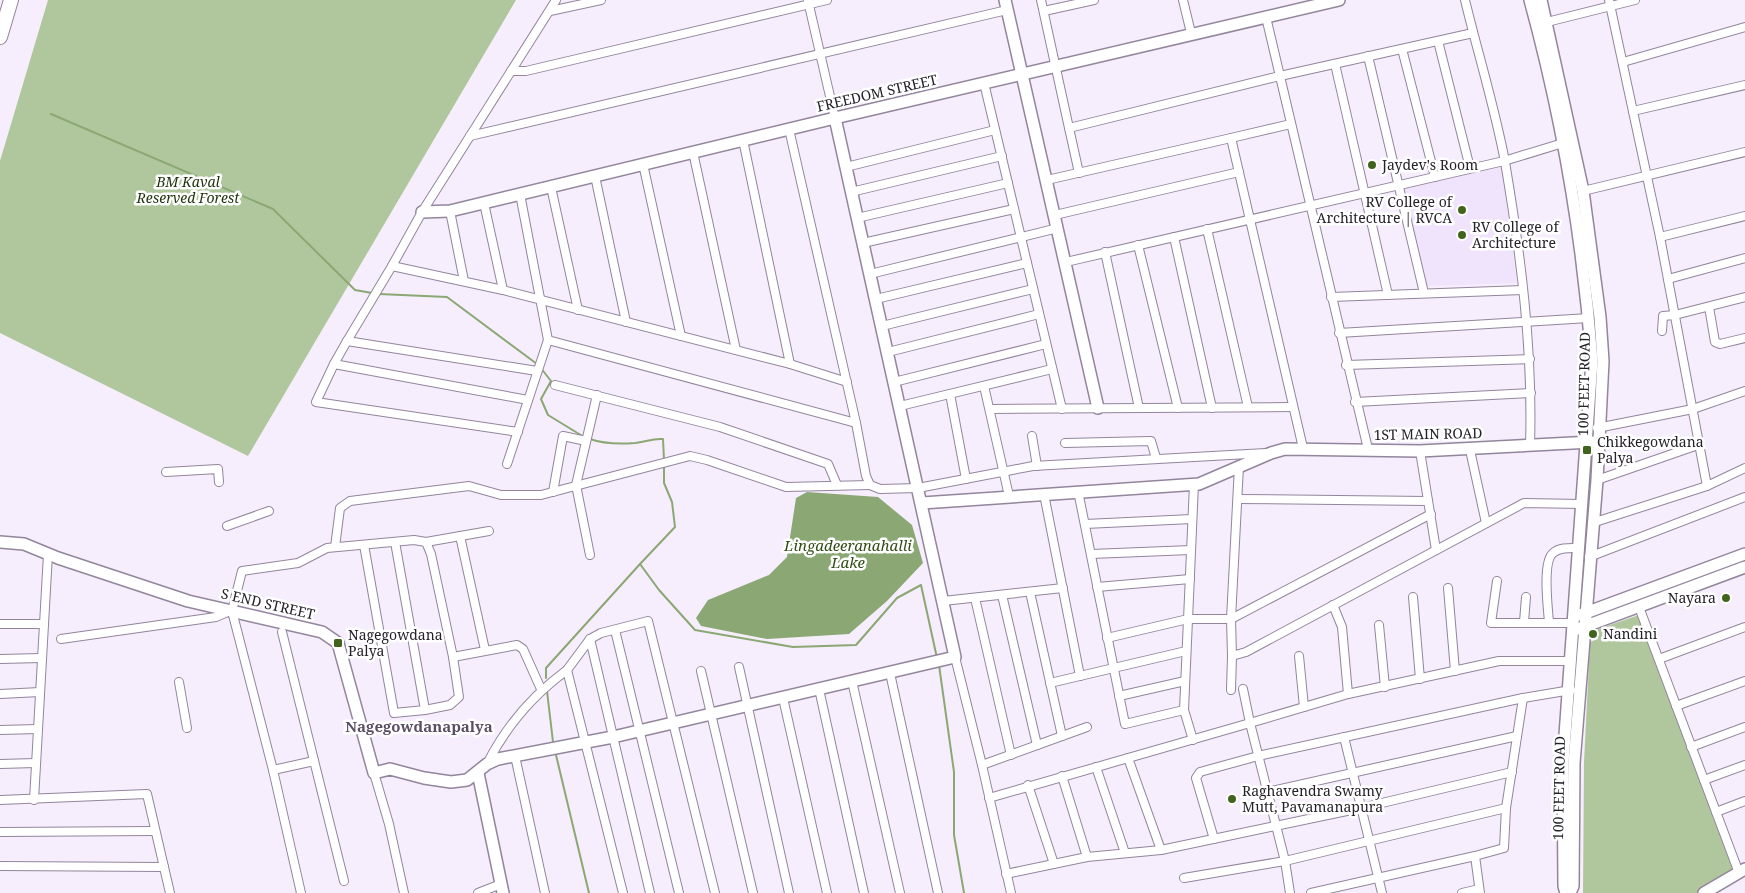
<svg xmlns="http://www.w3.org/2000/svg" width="1745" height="893" viewBox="0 0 1745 893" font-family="'Noto Serif',serif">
	<rect width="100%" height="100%" fill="#f6eefd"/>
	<!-- built -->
	<polygon fill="#f0e3fc" points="1501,165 1517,283 1425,286 1404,188"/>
	<!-- green -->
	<g fill="#b0c79e">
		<polygon points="48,0 516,0 248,456 0,333 0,161"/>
		<polygon points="1639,615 1735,873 1712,889 1698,893 1583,893 1584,762 1590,642 1598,639 1598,629"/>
	</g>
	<!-- water -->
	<polygon fill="#8ba874" points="807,492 878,497 912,525 923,563 887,601 849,634 767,639 701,626 696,618 708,600 769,575 787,557 796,498"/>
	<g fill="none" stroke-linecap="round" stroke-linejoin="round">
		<!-- stream -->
		<g stroke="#8ba874" stroke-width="2">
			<polyline points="51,114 273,209 355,290 372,293"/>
			<polyline points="379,294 447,297 537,364"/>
			<polyline points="540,367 551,381 541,399 548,415 584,437"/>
			<path d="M590,439C604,444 621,444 635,443C645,442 653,438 663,439L664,460"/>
			<polyline points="664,465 664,483 672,502 675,527 640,564 659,590 695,630 793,647 856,645 897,598 921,585 937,658"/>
			<polyline points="939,665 954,772 954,835 964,893"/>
			<polyline points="546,678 546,668 640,564"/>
			<polyline points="547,691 553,742"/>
			<polyline points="556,755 589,893"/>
		</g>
		<!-- street casing -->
		<g stroke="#92859c" stroke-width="10">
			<g id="street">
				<polyline points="1041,0 1069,128 1280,76 1473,33"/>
				<polyline points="1183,0 1191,33"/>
				<path d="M1465,0C1478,54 1495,108 1505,162C1521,256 1533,350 1530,445"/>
				<polyline points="1609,0 1660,237 1707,486"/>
				<polyline points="808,1 835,118"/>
				<polyline points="550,11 601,0"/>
				<polyline points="1044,11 1094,0"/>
				<polyline points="1266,17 1368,449"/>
				<polyline points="1547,22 1635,0"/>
				<polyline points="1438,41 1470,168"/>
				<polyline points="1402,49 1435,177"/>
				<polyline points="1368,56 1424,293"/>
				<polyline points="1623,62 1745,27"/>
				<polyline points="1335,64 1388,295"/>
				<polyline points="511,71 526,71 827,0"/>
				<polyline points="984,83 1062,409"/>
				<polyline points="1633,111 1745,85"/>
				<polyline points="1069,128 1079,173"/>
				<polyline points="789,129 856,423 866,476 870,485 880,489 918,488 1033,466 1266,453"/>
				<polyline points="470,136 1007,10"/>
				<polyline points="1231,138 1291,124"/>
				<polyline points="743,140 790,364 847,382"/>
				<polyline points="693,152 736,350"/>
				<polyline points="643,164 681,336"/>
				<polyline points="846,167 995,130"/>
				<polyline points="595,176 626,322"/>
				<polyline points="1047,180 1231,138 1303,448"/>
				<polyline points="551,187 578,310"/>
				<polyline points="1583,191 1745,152"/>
				<polyline points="851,192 1002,156"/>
				<polyline points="520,194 548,340 856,423"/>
				<polyline points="484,203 503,290 790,364"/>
				<polyline points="450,211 464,281"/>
				<polyline points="1055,215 1239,172"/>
				<polyline points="857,218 1008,183"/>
				<polyline points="1207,229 1248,407"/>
				<polyline points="1174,237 1212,408"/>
				<polyline points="1660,237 1745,216"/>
				<polyline points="863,243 1014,209"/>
				<polyline points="1138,245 1178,408"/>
				<polyline points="1105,252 1139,408"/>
				<polyline points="1066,262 1504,161 1563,143"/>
				<polyline points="392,266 347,341 537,371"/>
				<polyline points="870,274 1058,228"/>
				<polyline points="1668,279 1745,258"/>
				<polyline points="503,290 392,266 422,212 556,0"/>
				<polyline points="1331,297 1523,290"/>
				<polyline points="876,299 1027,263"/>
				<polyline points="1709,307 1715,342 1720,344 1745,338"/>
				<polyline points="882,326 1033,289"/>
				<polyline points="1662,331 1663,316 1675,315 1745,297"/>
				<polyline points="1339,333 1589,318"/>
				<polyline points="347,341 334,364 528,400"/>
				<polyline points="888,352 1039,314"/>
				<polyline points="334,364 316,402 518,432"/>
				<polyline points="1346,365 1530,359"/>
				<polyline points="894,382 1046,344"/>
				<polyline points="555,385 720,427 828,464 837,485"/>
				<polyline points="984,386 1009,496"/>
				<polyline points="950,394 966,479"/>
				<polyline points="1355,402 1531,393"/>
				<polyline points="900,406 1052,369"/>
				<polyline points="990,409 1293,407"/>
				<polyline points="1597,428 1693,409 1745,391"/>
				<polyline points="1032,436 1037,466"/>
				<polyline points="1065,443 1151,441 1156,458"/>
				<polyline points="1470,450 1486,523"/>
				<polyline points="1420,451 1436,550"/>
				<polyline points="507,464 548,340"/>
				<polyline points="1239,466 1231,619 1232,656 1246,652 1524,503 1582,504"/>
				<polyline points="166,472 218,469 219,482"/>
				<polyline points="1597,480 1698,445"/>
				<polyline points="1078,491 1125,724 1184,710"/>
				<polyline points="553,492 563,436 586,441"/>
				<polyline points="1044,494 1080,676"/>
				<polyline points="1238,499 1428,501"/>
				<polyline points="1592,523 1707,486 1745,468"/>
				<polyline points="1085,524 1192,519"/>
				<polyline points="227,526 269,511"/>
				<polyline points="460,536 485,650"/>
				<polyline points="395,542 425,710 450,705 459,697 453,657"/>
				<polyline points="426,542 489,531"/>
				<polyline points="364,545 394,713 425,710"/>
				<polyline points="335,547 340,508 350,501 469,486 501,495 541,495 690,456 707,460 786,487 870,485"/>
				<polyline points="1091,554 1191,550"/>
				<polyline points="590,555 576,485 597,395"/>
				<polyline points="1589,557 1745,497"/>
				<polyline points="1497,581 1491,623 1573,623"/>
				<polyline points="1097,587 1190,579"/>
				<polyline points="1448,588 1455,671"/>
				<polyline points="1030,592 1062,736"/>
				<polyline points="1002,595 1037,745"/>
				<polyline points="1413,597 1420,679"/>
				<polyline points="975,598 1011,755"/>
				<polyline points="943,601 1063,588"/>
				<polyline points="1333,605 1342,627 1348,694 1499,661 1569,661"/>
				<polyline points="1639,607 1739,873"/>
				<polyline points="1524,622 1526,597"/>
				<path d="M1549,622C1548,609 1542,562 1553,553C1560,547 1570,548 1579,548"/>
				<polyline points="0,624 44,624"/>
				<polyline points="1379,625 1385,687"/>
				<polyline points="615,630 679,893"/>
				<polyline points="282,632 344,881"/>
				<polyline points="1107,638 1188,619 1231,619 1431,514"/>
				<polyline points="61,639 216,617 230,611"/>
				<polyline points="590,639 650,893"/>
				<polyline points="1299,656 1304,707"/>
				<polyline points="955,657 982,765 1011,893"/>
				<polyline points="0,659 42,658"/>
				<polyline points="1659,659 1745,627"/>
				<polyline points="739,667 789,893"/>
				<polyline points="701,671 753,893"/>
				<polyline points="890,673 938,893"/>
				<polyline points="852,681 900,893"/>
				<polyline points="179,682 187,728"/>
				<polyline points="1050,683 1186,651"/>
				<polyline points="819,689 864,893"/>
				<polyline points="1243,689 1250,723 1348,694"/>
				<polyline points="1231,690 1232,656"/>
				<polyline points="0,694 40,692"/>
				<polyline points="1119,696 1185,681"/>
				<polyline points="783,698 827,893"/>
				<polyline points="1676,706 1745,681"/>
				<polyline points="0,730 38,729"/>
				<polyline points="1344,737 1382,893"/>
				<polyline points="1193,740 1184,710 1194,484"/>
				<polyline points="1691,747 1745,727"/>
				<polyline points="515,756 545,893"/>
				<polyline points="1128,758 1161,850"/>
				<polyline points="0,764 36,763"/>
				<path d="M487,764C506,726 533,695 567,670"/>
				<polyline points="982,765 1087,727"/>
				<polyline points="1096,767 1125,853"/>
				<polyline points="273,770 314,761"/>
				<polyline points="374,773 389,824 404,893"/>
				<polyline points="1062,776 1087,857"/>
				<polyline points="1704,780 1745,765"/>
				<polyline points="1028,785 1054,864"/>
				<polyline points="1267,792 1517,736"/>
				<polyline points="989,798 1250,723 1285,861 1290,893"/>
				<polyline points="0,800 147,794 170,893"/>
				<polyline points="34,800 48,554"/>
				<polyline points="1716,812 1745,801"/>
				<polyline points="0,832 155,831"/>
				<polyline points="1214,839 1196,778 1200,772 1258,756 1523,698 1571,690"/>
				<polyline points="0,866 164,867"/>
				<polyline points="1006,874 1087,857 1161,850 1361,808 1512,772"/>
				<polyline points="1184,878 1285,861 1506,808"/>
				<polyline points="301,893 273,770 232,611 242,571 298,563 327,548 414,540 426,542 431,554 453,657 517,645 523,649 541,689"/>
				<polyline points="478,893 501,884"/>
				<polyline points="623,893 567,670 590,639 601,633 648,621 715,893"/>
				<polyline points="1311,893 1475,856"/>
				<polyline points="1462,893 1479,889"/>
				<polyline points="1480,893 1475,856 1504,848 1506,808 1523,698"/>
			</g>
		</g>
		<!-- secondary casing -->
		<g stroke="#92859c" stroke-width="14">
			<g id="secondary">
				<polyline points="1005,0 1098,408"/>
				<path d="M1530,0C1562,117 1583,240 1592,361L1563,763L1564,886L1566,893"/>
				<polyline points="1541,0 1583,191 1600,317 1603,361 1597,480 1574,763 1573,886 1570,893"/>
				<polyline points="422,212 450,211 835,118 1339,0"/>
				<polyline points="922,503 1199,484 1271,453 1285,449 1420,451 1592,442"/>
				<polyline points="0,542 24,544 58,558 188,601 322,632 338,643 374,773 390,769 424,778 451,782 467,780 487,764 498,759 613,737 955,657 835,118"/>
				<polyline points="1580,615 1745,554"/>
				<polyline points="1578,629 1745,567"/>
				<polyline points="478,773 503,893"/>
				<polyline points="1704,893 1745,869"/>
			</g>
		</g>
		<!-- highway casing -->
		<g stroke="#92859c" stroke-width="16">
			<polyline id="highway" points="0,37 11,0"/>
		</g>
		<!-- street -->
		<use href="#street" stroke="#fff" stroke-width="8"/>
		<!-- secondary -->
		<use href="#secondary" stroke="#fff" stroke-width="11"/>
		<!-- highway -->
		<use href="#highway" stroke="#fff" stroke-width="14"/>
	</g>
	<!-- markers -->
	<g fill="#40641c" stroke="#fff" stroke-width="2">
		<circle cx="1372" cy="165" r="5"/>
		<circle cx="1462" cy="210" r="5"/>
		<circle cx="1462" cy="235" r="5"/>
		<rect x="1582" y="445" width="10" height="10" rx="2.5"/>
		<circle cx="1726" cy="598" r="5"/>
		<circle cx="1593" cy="634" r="5"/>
		<rect x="333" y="638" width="10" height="10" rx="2.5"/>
		<circle cx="1232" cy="799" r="5"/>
	</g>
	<g text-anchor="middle" stroke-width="5" stroke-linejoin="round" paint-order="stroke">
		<!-- street labels -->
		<g font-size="14" fill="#25212a" stroke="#fff">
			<text transform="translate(877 93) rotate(-13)" y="5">FREEDOM STREET</text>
			<text transform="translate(1584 384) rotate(-89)" y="5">100 FEET ROAD</text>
			<text transform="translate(1428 434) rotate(-1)" y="5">1ST MAIN ROAD</text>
			<text transform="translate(268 604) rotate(13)" y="5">S END STREET</text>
			<text transform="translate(1559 788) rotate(-89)" y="5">100 FEET ROAD</text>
		</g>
		<!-- poi labels -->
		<g font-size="14" fill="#25212a" stroke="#fff" text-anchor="start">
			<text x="1382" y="170">Jaydev's Room</text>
			<text x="1452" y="207" text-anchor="end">RV College of<tspan x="1452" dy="16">Architecture | RVCA</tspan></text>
			<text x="1472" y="232">RV College of<tspan x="1472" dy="16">Architecture</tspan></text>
			<text x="1597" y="447">Chikkegowdana<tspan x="1597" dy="16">Palya</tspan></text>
			<text x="1716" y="603" text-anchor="end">Nayara</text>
			<text x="1603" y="639">Nandini</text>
			<text x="348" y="640">Nagegowdana<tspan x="348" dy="16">Palya</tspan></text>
			<text x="1242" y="796">Raghavendra Swamy<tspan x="1242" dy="16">Mutt, Pavamanapura</tspan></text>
		</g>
		<!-- park labels -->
		<g font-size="14" font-style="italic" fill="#1e310a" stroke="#fff">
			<text x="188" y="187">BM Kaval<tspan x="188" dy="16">Reserved Forest</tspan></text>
		</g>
		<!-- water labels -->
		<g font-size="15" font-style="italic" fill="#304c14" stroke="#fff">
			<text x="848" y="551">Lingadeeranahalli<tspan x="848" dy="17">Lake</tspan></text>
		</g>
		<!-- neighbourhood labels -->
		<g font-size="15" font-weight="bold" fill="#5a4e63" stroke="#fff">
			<text x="419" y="732">Nagegowdanapalya</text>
		</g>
	</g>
</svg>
